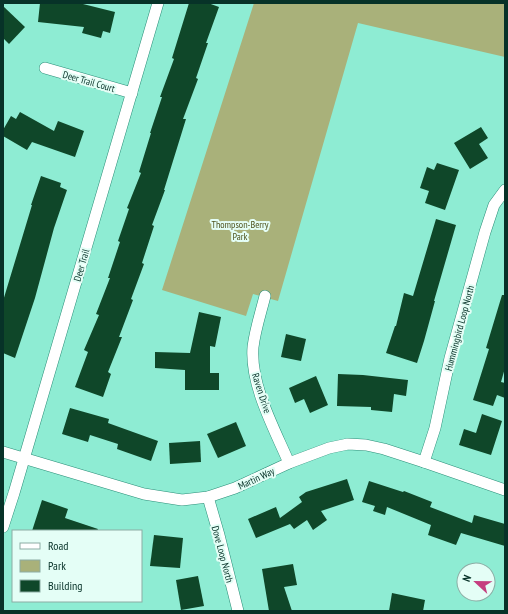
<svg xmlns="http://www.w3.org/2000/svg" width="508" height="614" viewBox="0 0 508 614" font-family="'PT Sans Narrow',sans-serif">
	<rect width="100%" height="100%" fill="#8eecd3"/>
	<!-- green -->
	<polygon fill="#a9b17a" points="254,3 505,3 505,57 358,23 278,301 253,294 246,316 162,290"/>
	<!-- building -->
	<g fill="#0f4729">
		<polygon points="40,3 79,3 115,12 110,33 103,31 101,38 82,33 84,27 38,22"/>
		<polygon points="189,3 208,3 219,7 206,43 208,43 196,78 198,79 183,119 186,119 164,190 165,190 152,225 154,226 142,263 144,264 131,299 133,300 119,337 122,337 108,372 111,374 103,397 75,387 88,352 84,350 99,315 96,314 110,278 108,278 120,242 118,241 129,209 127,208 141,173 139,172 151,133 150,133 162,97 160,97 174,59 172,58"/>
		<polygon points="3,6 25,27 9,44 3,38"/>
		<polygon points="20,112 54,131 58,121 84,131 75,157 32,142 27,150 3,136 3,130 11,116 16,119"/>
		<polygon points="481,127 488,138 479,144 488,158 470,169 454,143"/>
		<polygon points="437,163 459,170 445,210 425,203 429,191 420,188 427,167 434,170"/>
		<polygon points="41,176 61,183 60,187 67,190 54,228 35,298 15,358 3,353 3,301 32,205 31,205"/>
		<polygon points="436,219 456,225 434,301 435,301 424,341 417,363 386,353 395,326 396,326 404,293 413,296"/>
		<polygon points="502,295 505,295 505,368 501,382 505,383 505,398 497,395 493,406 473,400 489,349 486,348"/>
		<polygon points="199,312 221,317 215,347 210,346 210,373 219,373 219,390 185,390 185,370 155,368 155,352 190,353"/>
		<polygon points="286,334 306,339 301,361 281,357"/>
		<polygon points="338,374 363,375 408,380 406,396 394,394 392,412 371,410 371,407 337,406"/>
		<polygon points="316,376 328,405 310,413 304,399 295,403 289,388"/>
		<polygon points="70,408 109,419 108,423 158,441 151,461 117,449 118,444 90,435 88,442 62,434"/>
		<polygon points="482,414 502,421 491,455 459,445 464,429 476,433"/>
		<polygon points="236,422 246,446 218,458 207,434"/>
		<polygon points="200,441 201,462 170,464 169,443"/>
		<polygon points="347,479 354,500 321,511 327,520 313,530 307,520 294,529 290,524 256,538 248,519 276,507 280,518 302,502 299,497 306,492"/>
		<polygon points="369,481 403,492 404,491 432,502 430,507 472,523 474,515 505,524 505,546 461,533 456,545 428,535 431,525 387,507 385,515 373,511 375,506 362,502"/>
		<polygon points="42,500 68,509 65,518 98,529 97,531 32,531"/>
		<polygon points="154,535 183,538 180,568 150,566"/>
		<polygon points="293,564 297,585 284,587 292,611 269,611 262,569"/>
		<polygon points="198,576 204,606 181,610 176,580"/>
		<polygon points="392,593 425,600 423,611 389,611"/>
	</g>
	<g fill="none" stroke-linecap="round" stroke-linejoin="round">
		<!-- minor casing -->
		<g stroke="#2b8f79" stroke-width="12">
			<g id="minor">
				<polyline points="45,68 132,93"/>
				<path d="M265,296C261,312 255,330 253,347C250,385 274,428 289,463"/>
				<polyline points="3,452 144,494 182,500 208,497 235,488 289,463 329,448 348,444 366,445 384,449 424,462 505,490"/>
				<polyline points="424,462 435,428 450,358 485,232 494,205 505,190"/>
				<polyline points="208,497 219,535 238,611"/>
				<polyline points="3,527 14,493 158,3"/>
			</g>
		</g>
		<!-- minor -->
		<use href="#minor" stroke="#fff" stroke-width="11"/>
	</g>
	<g text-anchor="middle" stroke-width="4" stroke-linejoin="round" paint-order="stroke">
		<!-- street labels -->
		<g font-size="10" fill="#073228" stroke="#e4fef6">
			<text transform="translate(89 81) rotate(16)" y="4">Deer Trail Court</text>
			<text transform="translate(81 265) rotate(-74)" y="4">Deer Trail</text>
			<text transform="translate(459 328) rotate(-75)" y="4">Hummingbird Loop North</text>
			<text transform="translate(262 393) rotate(72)" y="4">Raven Drive</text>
			<text transform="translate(256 478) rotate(-25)" y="4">Martin Way</text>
			<text transform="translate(223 554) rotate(75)" y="4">Dove Loop North</text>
		</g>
		<!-- park labels -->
		<g font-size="10" fill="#4e531e" stroke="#e4fef6">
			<text x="240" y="228">Thompson-Berry<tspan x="240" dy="12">Park</tspan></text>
		</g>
	</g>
	<!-- border -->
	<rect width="508" height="614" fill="none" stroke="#073228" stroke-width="8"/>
	<!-- legend -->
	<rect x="12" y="530" width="130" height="72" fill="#e4fef6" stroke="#8caca4"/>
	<rect x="20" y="543" width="20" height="6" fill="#ffffff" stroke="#8caca4"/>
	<text x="48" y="550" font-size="12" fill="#073228">Road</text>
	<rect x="20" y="560" width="20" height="12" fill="#a9b17a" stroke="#8caca4"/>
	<text x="48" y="570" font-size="12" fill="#073228">Park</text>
	<rect x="20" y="580" width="20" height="12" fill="#0f4729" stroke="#8caca4"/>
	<text x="48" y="590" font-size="12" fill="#073228">Building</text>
	<!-- north arrow -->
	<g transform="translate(476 582) rotate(292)"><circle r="19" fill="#e4fef6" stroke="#8caca4"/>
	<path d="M0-3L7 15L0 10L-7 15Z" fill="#c53e7f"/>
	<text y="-6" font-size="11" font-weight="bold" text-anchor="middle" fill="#073228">N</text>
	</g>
</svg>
